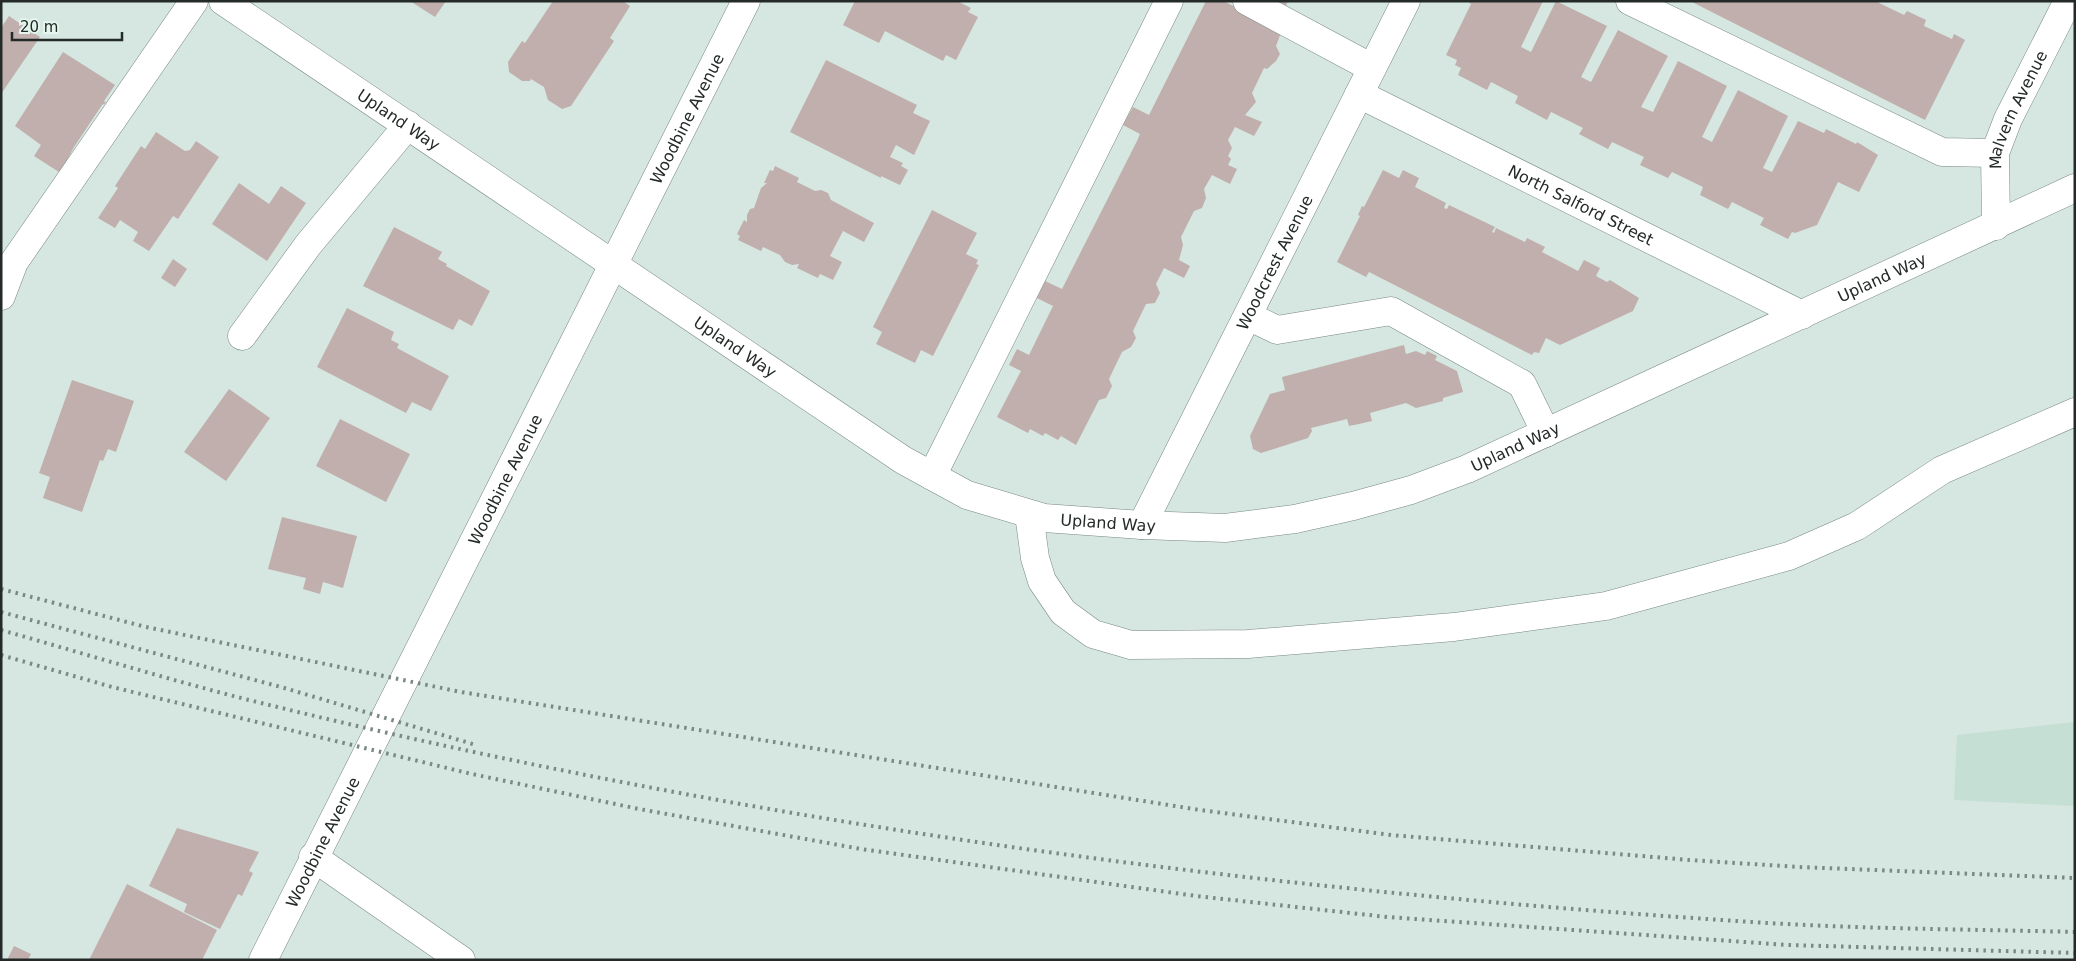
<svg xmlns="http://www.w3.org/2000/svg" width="2076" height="961" viewBox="0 0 2076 961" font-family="'DejaVu Sans',sans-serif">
	<rect width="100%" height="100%" fill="#d5e7e0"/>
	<!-- built -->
	<polygon fill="#c5dfd4" points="2075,722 2075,806 1954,800 1957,735"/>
	<!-- building -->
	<g fill="#c1afad">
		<polygon points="410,1 446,1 435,17"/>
		<polygon points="553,1 623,1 630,6 610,38 614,41 571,106 562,109 548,100 544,87 531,79 530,81 522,81 509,72 508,62 522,41 525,43"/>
		<polygon points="855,1 957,1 971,8 968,12 978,17 956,60 946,55 943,61 885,31 879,43 843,25"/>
		<polygon points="1206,1 1223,1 1282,30 1276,46 1280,54 1276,61 1267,69 1264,68 1252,93 1256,102 1245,115 1262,122 1254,136 1235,127 1228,140 1232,148 1228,156 1231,159 1228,165 1237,169 1230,184 1212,175 1204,189 1206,198 1202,208 1194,211 1181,237 1183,245 1179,260 1190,266 1184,278 1164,268 1156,284 1160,293 1155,303 1146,304 1133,331 1136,338 1131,347 1122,352 1109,379 1112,386 1106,398 1099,400 1076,445 1061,436 1058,440 1045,433 1043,436 1030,429 1028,433 997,417 1021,371 1009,365 1017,349 1029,355 1053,306 1037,298 1045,281 1062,289 1137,141 1140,134 1123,125 1133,107 1149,115"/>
		<polygon points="1277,1 1288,1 1286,6"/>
		<polygon points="1470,1 1543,1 1521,47 1531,52 1556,1 1607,26 1581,77 1591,82 1618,30 1668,56 1641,107 1653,112 1678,61 1727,86 1702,137 1712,142 1738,90 1788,116 1763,168 1772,172 1798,121 1824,133 1826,129 1856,144 1857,142 1878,155 1859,192 1838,182 1817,225 1795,233 1792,232 1788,239 1760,225 1764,218 1732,202 1728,209 1700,195 1703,187 1672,172 1668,178 1640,165 1644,157 1612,142 1608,149 1579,134 1583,128 1551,112 1547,120 1515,103 1518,96 1491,82 1487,90 1458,75 1461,68 1455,65 1457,60 1446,55 1471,4 1469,3"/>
		<polygon points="1690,1 1875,1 1904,15 1907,11 1926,20 1924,26 1952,39 1954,34 1965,40 1925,120"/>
		<polygon points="9,16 40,37 1,94 1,28"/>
		<polygon points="63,52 115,85 104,101 106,103 102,105 74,147 68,158 72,160 62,174 34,156 41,145 15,126"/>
		<polygon points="826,60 917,105 913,113 930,121 914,155 896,145 890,157 903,163 901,166 908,170 900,185 881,176 881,178 790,132"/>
		<polygon points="156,132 185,151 190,150 196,141 219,157 178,219 173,216 149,251 133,241 138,232 120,220 115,228 98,218 118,188 115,186 141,146 145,149"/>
		<polygon points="775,166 799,178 797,182 815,191 821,190 828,193 831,200 874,223 864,242 843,231 830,256 842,262 833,280 820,274 818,278 797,268 799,264 792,265 785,262 780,255 763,247 761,251 738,240 740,236 737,234 744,220 747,222 747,215 750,209 754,208 761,188 767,183 764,183 770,170 773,171"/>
		<polygon points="1383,170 1399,178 1403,170 1419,178 1415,187 1446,203 1444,208 1447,209 1449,205 1495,227 1492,232 1494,233 1496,228 1525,242 1527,238 1545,247 1542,252 1578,271 1584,260 1600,268 1596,276 1607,282 1610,280 1639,298 1633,311 1560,345 1546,338 1539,353 1534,352 1532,355 1369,272 1366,277 1337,262 1360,216 1358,215 1362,206 1364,207"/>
		<polygon points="239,183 269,204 281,186 306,203 267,261 212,224"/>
		<polygon points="932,210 977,233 966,254 978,260 976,264 979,265 933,356 921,350 915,363 876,344 882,332 873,327"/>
		<polygon points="394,227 442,252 438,259 447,264 446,266 490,291 472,326 459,319 453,330 363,286"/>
		<polygon points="173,259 187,269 175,287 161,278"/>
		<polygon points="347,308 394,332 391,340 399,344 397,348 449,376 431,411 412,402 406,413 317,367"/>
		<polygon points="1404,345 1406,354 1416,351 1425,355 1427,351 1437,356 1435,360 1457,371 1463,392 1443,398 1443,401 1416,408 1406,403 1370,413 1372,421 1359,424 1349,426 1347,419 1311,428 1312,431 1308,438 1261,453 1253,449 1250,436 1270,394 1285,390 1282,377"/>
		<polygon points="72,380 134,401 116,452 108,449 103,461 100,460 82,512 43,498 50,477 39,473"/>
		<polygon points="229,389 270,418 226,481 184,452"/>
		<polygon points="340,419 410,454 386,502 316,466"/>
		<polygon points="282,517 357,536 343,588 323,582 320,594 303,589 306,578 268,569"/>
		<polygon points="177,828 259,852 249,871 253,873 242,896 238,894 220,929 184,912 187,904 149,886"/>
		<polygon points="127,884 217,930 202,960 89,960"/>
		<polygon points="14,946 31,954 28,960 7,960"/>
	</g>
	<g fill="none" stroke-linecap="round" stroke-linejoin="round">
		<!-- minor casing -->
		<g stroke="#788982" stroke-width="29">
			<g id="minor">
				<path id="s1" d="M223,1L903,460L967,495L1044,518L1142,525L1225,528L1295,519L1353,506L1411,490L1467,469L2075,188"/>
				<polyline points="1247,1 1372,68"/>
				<polyline points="1630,1 1942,152 1995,153"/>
				<path id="s2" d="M1359,94L1802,315"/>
				<path id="s3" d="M1996,226L1995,153L2008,119L2068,1"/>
				<polyline points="1,296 14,262 194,1"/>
				<polyline points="1248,316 1277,330 1391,311 1522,384 1546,433"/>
				<polyline points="242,336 308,245 408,125"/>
				<polyline points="932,476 1169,1"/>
				<polyline points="1029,514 1035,558 1042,581 1063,612 1093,634 1131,645 1248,644 1454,627 1606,606 1789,556 1857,526 1942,470 2075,412"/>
				<path id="s4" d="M1142,525L1406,1"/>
				<polyline points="313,857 461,960"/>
				<path id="s5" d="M263,960L746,1"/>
			</g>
		</g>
		<!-- minor -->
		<use href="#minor" stroke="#fff" stroke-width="28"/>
		<!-- rail -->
		<g stroke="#7c8883" stroke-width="4" stroke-dasharray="2.5 5" stroke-linecap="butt">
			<polyline points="1,589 146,627 461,692 1200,810 1391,835 1689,860 1799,867 2075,878"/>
			<polyline points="1,612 281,687 476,745"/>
			<path d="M1,630C82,653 163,678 245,699C734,821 1235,888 1737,921C1849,929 1962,929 2075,932"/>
			<polyline points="1,655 112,687 472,774 639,809 861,849 1196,896 1387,917 1788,945 2075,953"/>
		</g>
	</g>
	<g text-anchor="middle" stroke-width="4" stroke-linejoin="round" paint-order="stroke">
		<!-- street labels -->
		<g font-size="16" fill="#242a28" stroke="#e3f5ed">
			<text dy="6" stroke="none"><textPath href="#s3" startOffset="121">Malvern Avenue</textPath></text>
			<text dy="6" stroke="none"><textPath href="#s1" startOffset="212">Upland Way</textPath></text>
			<text dy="6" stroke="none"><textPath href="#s5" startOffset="942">Woodbine Avenue</textPath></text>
			<text dy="6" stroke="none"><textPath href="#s2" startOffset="248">North Salford Street</textPath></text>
			<text dy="6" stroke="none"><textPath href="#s4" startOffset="294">Woodcrest Avenue</textPath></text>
			<text dy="6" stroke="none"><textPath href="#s1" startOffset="1862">Upland Way</textPath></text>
			<text dy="6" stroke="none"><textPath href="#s1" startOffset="618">Upland Way</textPath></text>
			<text dy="6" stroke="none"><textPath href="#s1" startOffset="1458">Upland Way</textPath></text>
			<text dy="6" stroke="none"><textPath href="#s5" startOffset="538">Woodbine Avenue</textPath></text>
			<text dy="6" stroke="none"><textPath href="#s1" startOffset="1038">Upland Way</textPath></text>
			<text dy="6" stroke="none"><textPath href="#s5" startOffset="132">Woodbine Avenue</textPath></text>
		</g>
	</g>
	<!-- border -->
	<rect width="2076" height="961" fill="none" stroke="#242a28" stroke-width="5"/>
	<!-- scale -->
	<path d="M12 32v8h110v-8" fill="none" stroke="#242a28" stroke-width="2.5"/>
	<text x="20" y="32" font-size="15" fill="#242a28" stroke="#e3f5ed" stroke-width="4" paint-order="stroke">20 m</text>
</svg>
